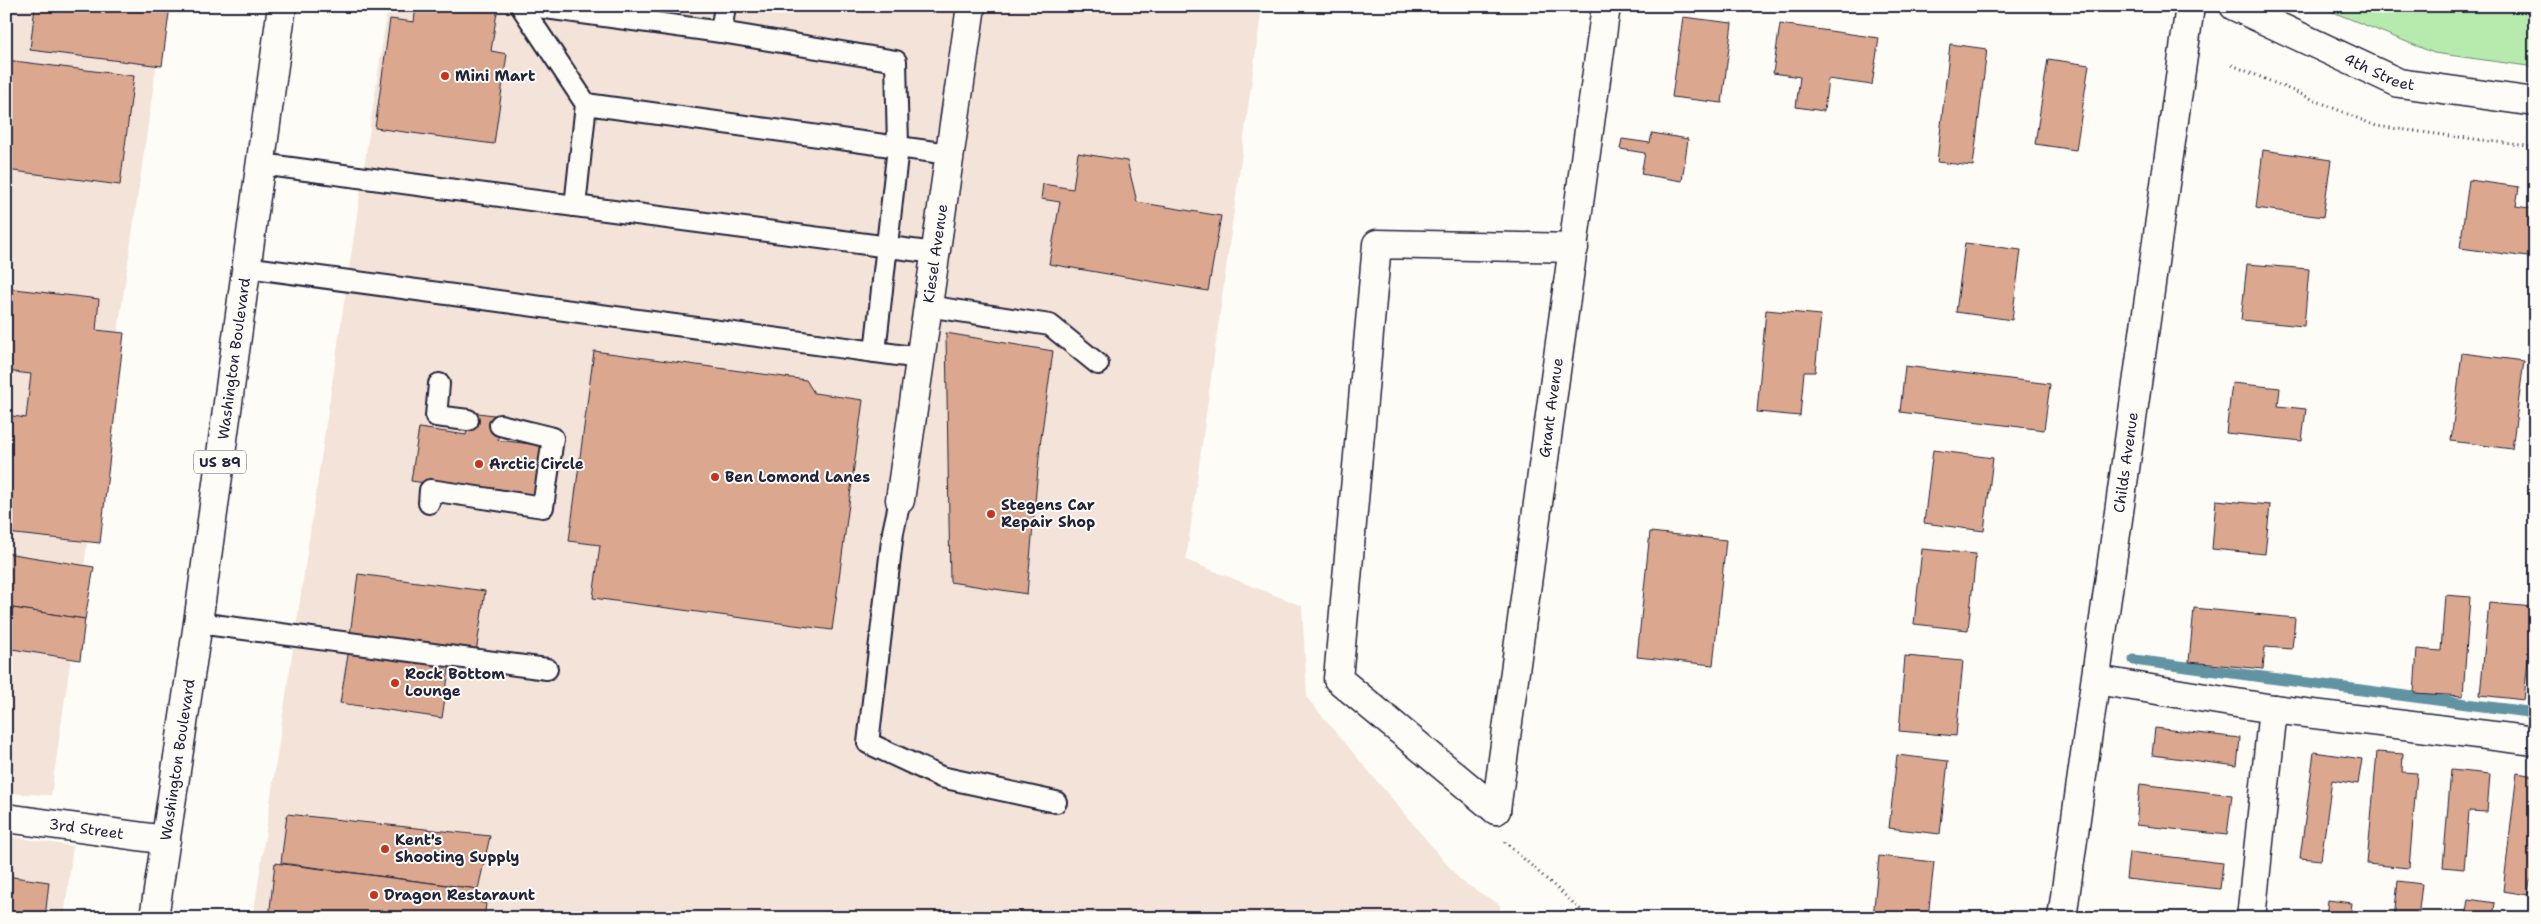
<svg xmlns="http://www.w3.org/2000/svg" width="2541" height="924" viewBox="0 0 2541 924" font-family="'Shantell Sans',sans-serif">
	<rect width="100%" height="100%" fill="#fdfcf7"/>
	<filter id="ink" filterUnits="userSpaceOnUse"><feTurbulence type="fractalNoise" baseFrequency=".02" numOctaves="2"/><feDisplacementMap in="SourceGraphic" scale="10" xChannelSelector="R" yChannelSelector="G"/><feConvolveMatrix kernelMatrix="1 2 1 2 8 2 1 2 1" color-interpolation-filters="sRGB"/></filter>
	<g filter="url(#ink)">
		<!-- built -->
		<g fill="#f3e3d8">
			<polygon points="6,6 165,6 51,795 6,793"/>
			<polygon points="388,6 1262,6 1186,560 1302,606 1307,698 1461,881 1500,905 1500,918 253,918"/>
			<polygon points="6,836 73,846 64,918 6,918"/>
		</g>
		<!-- green -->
		<polygon fill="#b6ebad" stroke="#6c8674" points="2318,6 2535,6 2535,67 2434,53"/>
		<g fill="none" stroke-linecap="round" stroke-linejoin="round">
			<!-- stream -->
			<polyline stroke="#6293a2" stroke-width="11" points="2134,660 2535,713"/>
		</g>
		<!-- building -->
		<g fill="#dba88f" stroke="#22223b">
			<polygon points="35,6 170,6 162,66 30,50"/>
			<polygon points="416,6 498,6 491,51 507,54 494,144 375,128 390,19 414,22"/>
			<polygon points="1683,17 1732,23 1722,103 1672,97"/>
			<polygon points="1780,24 1879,38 1872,85 1828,79 1824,111 1796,107 1800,77 1773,73"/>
			<polygon points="1950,44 1987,49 1973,166 1937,162"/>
			<polygon points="2048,59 2089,65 2076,150 2035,144"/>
			<polygon points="6,60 134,76 120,185 6,170"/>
			<polygon points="1652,133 1688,139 1682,181 1641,174 1645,153 1620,149 1622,139 1650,143"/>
			<polygon points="2263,150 2331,160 2323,217 2256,208"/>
			<polygon points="1078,153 1127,161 1137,202 1221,216 1208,291 1049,264 1060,202 1041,199 1043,184 1073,189"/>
			<polygon points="2469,180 2519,187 2516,206 2535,209 2535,258 2460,248"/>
			<polygon points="1965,243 2021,250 2012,320 1956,312"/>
			<polygon points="2247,264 2309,269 2304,326 2241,320"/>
			<polygon points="6,288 99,299 96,330 124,333 100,543 6,533 6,415 26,418 31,374 6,371"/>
			<polygon points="1766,310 1821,315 1815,372 1804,372 1800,416 1757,412"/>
			<polygon points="946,333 1053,351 1040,446 1027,594 950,582"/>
			<polygon points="594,351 806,380 814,393 863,400 832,630 593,598 600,545 569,541"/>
			<polygon points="2462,353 2524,361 2512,449 2451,441"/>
			<polygon points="1905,366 2050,384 2044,430 1900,412"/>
			<polygon points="2232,383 2280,388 2278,406 2306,409 2302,441 2226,433"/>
			<polygon points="470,412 502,416 498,440 547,446 539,499 411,481 419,428 466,435"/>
			<polygon points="1933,450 1993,458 1984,531 1924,523"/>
			<polygon points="2216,500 2270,505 2265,554 2212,549"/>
			<polygon points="1650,532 1726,540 1713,665 1637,657"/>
			<polygon points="1922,549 1976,554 1968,630 1914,624"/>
			<polygon points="6,553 94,567 85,619 6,607"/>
			<polygon points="358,574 485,591 476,653 350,635"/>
			<polygon points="2445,595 2470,597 2463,696 2414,693 2417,649 2441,651"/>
			<polygon points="2489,603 2533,607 2524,700 2480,695"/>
			<polygon points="6,607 85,619 80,660 6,648"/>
			<polygon points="2194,608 2295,618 2292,649 2265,647 2263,669 2189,662"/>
			<polygon points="349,649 450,663 442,718 340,703"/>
			<polygon points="1905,656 1963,661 1956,736 1899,731"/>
			<polygon points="2155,728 2240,738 2237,766 2152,755"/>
			<polygon points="2314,752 2362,759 2358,784 2332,780 2321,860 2300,858"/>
			<polygon points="2377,752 2403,754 2402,772 2417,773 2409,868 2367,864"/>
			<polygon points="1897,755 1948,761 1940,834 1889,828"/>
			<polygon points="2451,770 2490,774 2487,812 2469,811 2464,869 2443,867"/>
			<polygon points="2517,773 2535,776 2535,881 2530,880 2528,895 2503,891"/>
			<polygon points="2140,784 2232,795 2227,835 2136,825"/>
			<polygon points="287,814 490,836 478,889 281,863"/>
			<polygon points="2129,852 2223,863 2220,889 2126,879"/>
			<polygon points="1879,856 1934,862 1928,918 1873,918"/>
			<polygon points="275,863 478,889 476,901 486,904 484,918 269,918"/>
			<polygon points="6,876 49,882 45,918 6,918"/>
			<polygon points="2398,881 2422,884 2418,918 2394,918"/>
			<polygon points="2468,899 2495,903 2493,918 2465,918"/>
			<polygon points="2328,900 2352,903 2350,918 2326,918"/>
			<polygon points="2130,914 2154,918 2129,918"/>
		</g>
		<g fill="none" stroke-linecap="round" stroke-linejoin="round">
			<!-- service casing -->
			<g stroke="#22223b" stroke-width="24">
				<g id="service">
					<polyline points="531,6 721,32 725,6"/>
					<polyline points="721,32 896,61 898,147 875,352"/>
					<polyline points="586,104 949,154"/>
					<polyline points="261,164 575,206 586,104 521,6"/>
					<polyline points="575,206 935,253"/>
					<polyline points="246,267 920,358"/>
					<polyline points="927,306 1050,325 1098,364"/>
					<polyline points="439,384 436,416 468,420"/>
					<polyline points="900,500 893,532 868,743 941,777 1056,802"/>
					<polyline points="429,503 430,490 543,507 553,438 500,425"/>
					<polyline points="198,623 547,669"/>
				</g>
			</g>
			<!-- minor casing -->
			<g stroke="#22223b" stroke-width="31">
				<g id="minor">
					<path id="s1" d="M2234,6L2399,83L2535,102"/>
					<path id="s2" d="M900,500L971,6"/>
					<polyline points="2096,680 2273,709 2535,741"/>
					<polyline points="1496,810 1338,679 1377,244 1574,248"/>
					<path id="s3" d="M1496,810L1606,6"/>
					<path id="s4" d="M6,818L166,840"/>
					<path id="s5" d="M2062,918L2190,6"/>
					<polyline points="2251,918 2273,709"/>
				</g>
			</g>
			<!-- primary casing -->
			<g stroke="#22223b" stroke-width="31">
				<g id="primary">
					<path id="s6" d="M154,918L198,623L282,6"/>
				</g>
			</g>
			<!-- path -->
			<g stroke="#22223b" stroke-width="3" stroke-dasharray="1 4" stroke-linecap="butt">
				<polyline points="2232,65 2376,126 2535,147"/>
				<polyline points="1505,842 1590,918"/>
			</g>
			<!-- service -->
			<use href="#service" stroke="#fdfcf7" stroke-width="20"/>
			<!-- minor -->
			<use href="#minor" stroke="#fdfcf7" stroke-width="28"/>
			<!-- primary -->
			<use href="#primary" stroke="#fdfcf7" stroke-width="28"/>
		</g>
	</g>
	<!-- markers -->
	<g fill="#c8321e" stroke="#fdfcf7" stroke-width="2">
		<circle cx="445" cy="76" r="5"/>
		<circle cx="479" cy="464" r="5"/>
		<circle cx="715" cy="477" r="5"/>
		<circle cx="991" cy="514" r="5"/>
		<circle cx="395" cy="683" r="5"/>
		<circle cx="385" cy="849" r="5"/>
		<circle cx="374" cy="895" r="5"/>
	</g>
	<g text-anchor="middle" stroke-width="4" stroke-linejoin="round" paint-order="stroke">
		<!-- shield labels -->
		<rect fill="#fdfcf7" stroke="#646373" stroke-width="1" x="194" y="450.5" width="52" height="23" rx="4"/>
		<g font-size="14" font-weight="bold" fill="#22223b">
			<text x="220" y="467">US 89</text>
		</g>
		<!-- street labels -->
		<g font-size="15" fill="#22223b" stroke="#fdfcf7">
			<text dy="5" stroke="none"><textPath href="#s1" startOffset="160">4th Street</textPath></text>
			<text dy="5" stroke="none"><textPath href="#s2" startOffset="249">Kiesel Avenue</textPath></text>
			<text dy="5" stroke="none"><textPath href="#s6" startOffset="565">Washington Boulevard</textPath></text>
			<text dy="5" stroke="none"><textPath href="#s3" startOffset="406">Grant Avenue</textPath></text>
			<text dy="5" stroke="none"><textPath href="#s5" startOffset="460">Childs Avenue</textPath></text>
			<text dy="5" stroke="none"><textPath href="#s6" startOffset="160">Washington Boulevard</textPath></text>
			<text dy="5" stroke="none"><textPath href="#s4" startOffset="81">3rd Street</textPath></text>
		</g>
		<!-- poi labels -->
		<g font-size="15" font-weight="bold" fill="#22223b" stroke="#fdfcf7" text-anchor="start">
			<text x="455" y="81">Mini Mart</text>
			<text x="489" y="469">Arctic Circle</text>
			<text x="725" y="482">Ben Lomond Lanes</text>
			<text x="1001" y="510">Stegens Car<tspan x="1001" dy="17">Repair Shop</tspan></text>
			<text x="405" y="679">Rock Bottom<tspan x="405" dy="17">Lounge</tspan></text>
			<text x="395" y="845">Kent's<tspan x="395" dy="17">Shooting Supply</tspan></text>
			<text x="384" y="900">Dragon Restaraunt</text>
		</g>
	</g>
	<!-- margin -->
	<rect width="2541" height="924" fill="none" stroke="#fdfcf7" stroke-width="25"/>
	<rect x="12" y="12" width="2516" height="899" fill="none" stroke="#22223b" stroke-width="2" filter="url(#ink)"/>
</svg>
